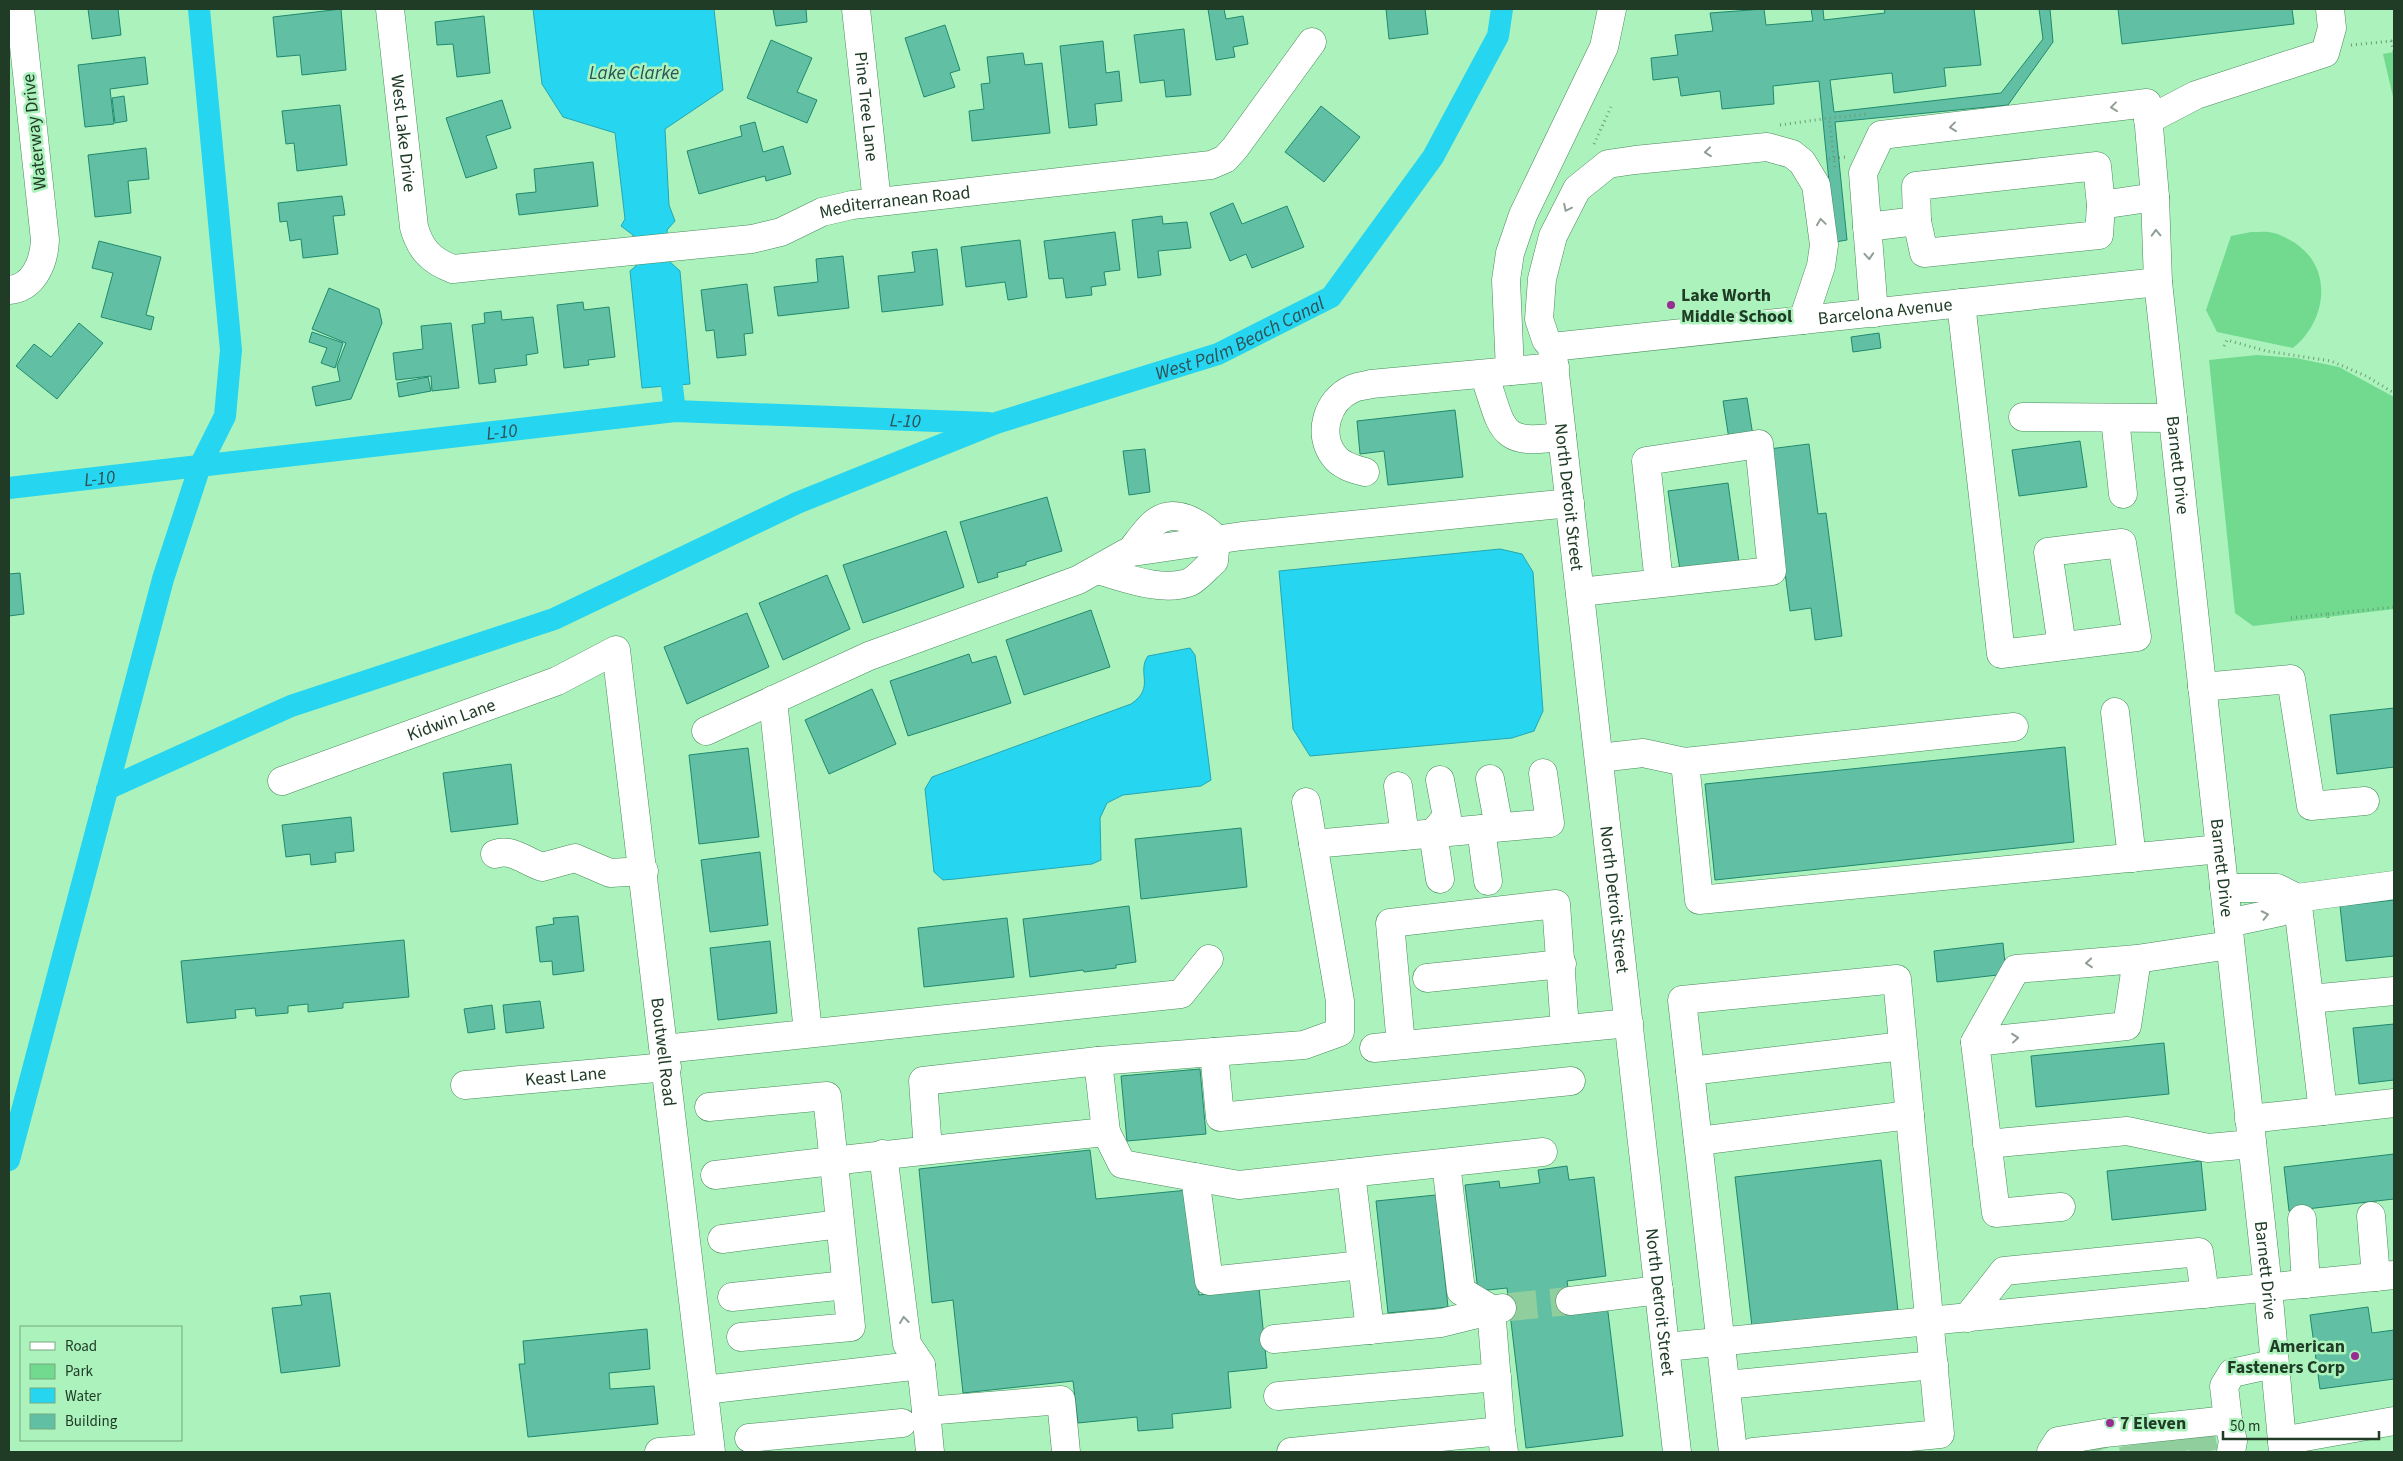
<svg xmlns="http://www.w3.org/2000/svg" width="2403" height="1461" viewBox="0 0 2403 1461" font-family="'Source Sans 3',sans-serif">
	<rect width="100%" height="100%" fill="#acf2bc"/>
	<!-- green -->
	<g fill="#71da8f">
		<polygon points="2394,52 2394,101 2383,54"/>
		<path d="M2251,232C2259,232 2267,231 2274,233C2279,234 2284,237 2288,239C2334,262 2329,319 2293,348L2217,332L2206,310L2231,236Z"/>
		<polygon points="2257,355 2296,358 2339,367 2394,397 2394,609 2253,626 2235,613 2209,360"/>
	</g>
	<!-- water -->
	<g fill="#26d5ef" stroke="#24a7b3">
		<polygon points="533,9 714,9 723,90 665,129 669,205 675,221 667,230 669,261 680,271 690,384 642,388 630,271 636,266 633,235 621,226 625,219 615,133 563,117 542,84"/>
		<polygon points="1500,549 1522,554 1533,572 1543,711 1534,731 1512,738 1310,756 1293,729 1279,571"/>
		<path d="M1190,648L1195,655L1211,780L1201,786L1123,795L1107,803L1100,818L1101,860L1092,864L955,879L943,880L934,872L925,789L932,777L1131,704C1156,687 1136,673 1148,656Z"/>
	</g>
	<g fill="none" stroke-linecap="round" stroke-linejoin="round">
		<!-- canal -->
		<g stroke="#26d5ef" stroke-width="22">
			<polyline points="668,355 675,411"/>
			<path id="s1" d="M9,488L675,411L988,423"/>
			<path id="s2" d="M107,789L291,706L554,619L797,503L996,423L1218,354L1331,297L1433,157L1498,36L1502,9"/>
			<polyline points="9,1160 163,579 200,466 225,416 231,350 199,9"/>
		</g>
	</g>
	<!-- building -->
	<g fill="#61c0a3" stroke="#20896e">
		<polygon points="88,9 118,9 121,35 92,39"/>
		<polygon points="341,9 346,70 302,75 300,55 277,57 273,17"/>
		<polygon points="773,9 806,9 807,22 776,26"/>
		<polygon points="1208,9 1224,9 1226,19 1243,16 1248,44 1233,47 1235,57 1216,60"/>
		<polygon points="1386,9 1425,9 1428,34 1389,39"/>
		<polygon points="1764,9 1766,25 1813,21 1811,9 1823,9 1824,20 1885,13 1884,9 1974,9 1981,65 1944,68 1946,86 1894,93 1892,73 1830,80 1834,112 2001,93 2043,39 2039,9 2050,9 2053,42 2008,105 1835,122 1847,240 1835,242 1819,81 1773,86 1774,104 1722,109 1720,91 1681,96 1678,77 1653,80 1651,58 1678,55 1675,35 1713,31 1710,13"/>
		<polygon points="2118,9 2292,9 2294,24 2122,44"/>
		<polygon points="484,16 490,73 457,77 453,44 437,45 435,22"/>
		<polygon points="945,25 960,70 950,73 955,87 924,97 905,38"/>
		<polygon points="1184,29 1191,95 1166,97 1164,80 1140,83 1134,35"/>
		<polygon points="771,40 812,58 797,92 817,100 807,123 747,98"/>
		<polygon points="1103,41 1106,73 1119,71 1122,101 1095,104 1097,125 1069,128 1060,46"/>
		<polygon points="1023,53 1025,65 1042,63 1050,133 972,141 969,111 984,109 981,84 990,83 987,57"/>
		<polygon points="145,57 148,84 110,89 114,124 85,127 78,65"/>
		<polygon points="124,96 127,121 115,123 112,98"/>
		<polygon points="502,100 511,128 486,136 497,168 466,178 446,118"/>
		<polygon points="340,105 347,165 297,171 294,143 286,144 282,111"/>
		<polygon points="1321,106 1360,137 1324,182 1285,152"/>
		<polygon points="755,122 763,152 783,146 791,174 766,181 765,176 699,194 687,151 742,136 740,126"/>
		<polygon points="146,148 149,179 128,181 131,213 95,217 88,155"/>
		<polygon points="593,162 598,206 519,215 516,194 536,192 534,169"/>
		<polygon points="342,196 345,215 333,216 338,254 303,258 301,239 290,241 287,221 280,222 278,203"/>
		<polygon points="1233,203 1242,224 1287,206 1304,247 1252,268 1246,254 1230,261 1210,213"/>
		<polygon points="1162,216 1163,224 1187,222 1191,248 1158,251 1161,275 1138,278 1132,220"/>
		<polygon points="1115,232 1120,270 1104,272 1106,285 1091,287 1092,295 1066,298 1063,278 1049,279 1044,241"/>
		<polygon points="1020,240 1027,297 1008,300 1005,282 966,287 961,247"/>
		<polygon points="99,241 161,257 146,315 154,317 151,330 101,317 113,273 92,268"/>
		<polygon points="937,249 943,305 882,312 878,276 915,272 912,252"/>
		<polygon points="843,256 849,308 778,316 774,287 818,282 816,259"/>
		<polygon points="747,284 753,333 744,334 746,355 717,358 714,330 706,331 701,290"/>
		<polygon points="329,288 379,309 382,323 351,399 316,406 312,387 340,381 337,366 346,343 312,329"/>
		<polygon points="583,302 584,310 609,307 615,357 588,360 589,365 564,368 557,305"/>
		<polygon points="501,311 502,320 533,317 538,353 526,355 527,365 494,369 496,382 479,384 472,325 485,323 484,313"/>
		<polygon points="79,323 103,343 57,399 16,366 34,344 51,357"/>
		<polygon points="451,323 459,388 432,391 431,376 396,380 393,353 423,349 421,326"/>
		<polygon points="312,332 343,343 335,368 321,363 327,348 309,342"/>
		<polygon points="1879,333 1881,348 1853,352 1851,337"/>
		<polygon points="428,377 431,391 399,397 397,383"/>
		<polygon points="1747,398 1753,436 1729,439 1723,401"/>
		<polygon points="1455,410 1463,477 1388,485 1384,451 1360,454 1357,421"/>
		<polygon points="2080,441 2087,487 2019,496 2012,450"/>
		<polygon points="1809,444 1818,514 1826,513 1842,636 1815,640 1811,608 1790,611 1769,449"/>
		<polygon points="1145,449 1150,492 1129,495 1123,451"/>
		<polygon points="1728,483 1739,562 1680,570 1668,491"/>
		<polygon points="1047,497 1062,551 1026,562 1026,565 997,573 998,577 978,583 960,522"/>
		<polygon points="946,531 964,587 863,623 843,565"/>
		<polygon points="20,573 24,614 9,616 9,574"/>
		<polygon points="827,575 850,629 783,660 759,603"/>
		<polygon points="1091,610 1110,667 1024,695 1006,640"/>
		<polygon points="747,613 769,667 687,704 664,647"/>
		<polygon points="969,654 972,663 996,656 1011,703 908,736 890,681"/>
		<polygon points="872,689 896,744 829,774 805,720"/>
		<polygon points="2394,708 2394,767 2337,774 2330,715"/>
		<polygon points="2065,747 2074,842 1715,880 1705,784"/>
		<polygon points="748,748 759,837 699,844 689,755"/>
		<polygon points="511,764 518,824 451,832 443,773"/>
		<polygon points="351,817 354,851 335,853 336,862 311,865 310,854 286,857 282,825"/>
		<polygon points="1241,828 1247,887 1141,899 1135,839"/>
		<polygon points="760,852 768,925 710,932 701,860"/>
		<polygon points="2394,900 2394,956 2346,961 2340,906"/>
		<polygon points="1129,906 1136,962 1116,965 1116,968 1084,972 1083,970 1030,977 1023,919"/>
		<polygon points="578,916 584,971 553,975 552,961 540,962 536,927 554,924 553,918"/>
		<polygon points="1007,918 1014,977 924,987 918,928"/>
		<polygon points="404,940 409,997 343,1003 343,1008 308,1012 308,1004 288,1006 288,1013 256,1016 255,1008 235,1010 236,1018 187,1023 181,961"/>
		<polygon points="770,941 777,1013 718,1020 710,948"/>
		<polygon points="2003,943 2006,974 1937,982 1934,951"/>
		<polygon points="540,1001 544,1028 506,1033 503,1005"/>
		<polygon points="492,1005 495,1029 468,1033 464,1009"/>
		<polygon points="2394,1024 2394,1080 2359,1084 2353,1028"/>
		<polygon points="2164,1043 2169,1094 2036,1107 2031,1056"/>
		<polygon points="1200,1069 1206,1134 1127,1141 1121,1076"/>
		<polygon points="1090,1150 1096,1199 1188,1190 1199,1295 1259,1288 1267,1368 1228,1372 1231,1408 1172,1414 1173,1428 1138,1431 1137,1417 1078,1423 1073,1381 963,1393 953,1300 932,1303 919,1169"/>
		<polygon points="2394,1154 2394,1199 2289,1211 2284,1167"/>
		<polygon points="1881,1160 1898,1311 1752,1327 1735,1177"/>
		<polygon points="2201,1161 2206,1210 2112,1220 2107,1171"/>
		<polygon points="1567,1166 1569,1180 1594,1177 1606,1276 1567,1281 1571,1308 1607,1304 1623,1436 1526,1448 1507,1288 1478,1291 1465,1185 1499,1181 1500,1188 1540,1183 1538,1170"/>
		<polygon points="1436,1195 1448,1307 1388,1313 1376,1201"/>
		<polygon points="330,1293 340,1366 281,1373 272,1308 302,1305 300,1296"/>
		<polygon points="2368,1307 2372,1333 2394,1330 2394,1379 2320,1389 2310,1315"/>
		<polygon points="647,1329 650,1369 609,1373 610,1389 654,1386 658,1424 528,1437 519,1364 525,1364 523,1341"/>
	</g>
	<g fill="none" stroke-linecap="round" stroke-linejoin="round">
		<!-- minor-tunnel -->
		<g stroke="#90ce9e" stroke-width="28" stroke-dasharray="28 14" stroke-linecap="butt">
			<polyline points="1509,1307 1570,1301"/>
			<polyline points="2201,1435 2204,1452"/>
			<polyline points="2178,1439 2181,1452"/>
			<polyline points="2156,1442 2157,1452"/>
			<polyline points="2133,1445 2134,1452"/>
			<polyline points="2094,1449 2095,1452"/>
		</g>
		<!-- minor casing -->
		<g stroke="#488b5b" stroke-width="29">
			<g id="minor">
				<path id="s3" d="M390,9L414,227C420,249 431,261 453,269L752,239L781,232L822,212L852,205L1211,165L1225,159L1235,148L1312,42"/>
				<path id="s4" d="M856,9L877,202"/>
				<polyline points="2148,120 2196,95 2325,53 2332,28 2330,9"/>
				<polyline points="1917,221 1924,253 2099,235 2101,205"/>
				<polyline points="1867,227 1917,221 1916,186 2097,166 2101,205 2155,197"/>
				<path d="M9,290C34,288 44,262 45,240L20,9"/>
				<polyline points="1961,303 2001,654 2137,637 2122,543 2048,552 2062,646"/>
				<path id="s5" d="M1874,313L1863,173L1881,135L2147,103L2155,197L2158,282L2268,1288L2283,1452"/>
				<path id="s6" d="M1552,347L1677,1452"/>
				<path id="s7" d="M1552,347L2158,282"/>
				<polyline points="1552,347 1546,340 1539,319 1542,279 1553,236 1577,189 1608,164 1635,160 1767,147 1792,154 1802,162 1816,185 1824,245 1821,266 1803,320"/>
				<polyline points="1510,371 1506,280 1510,253 1523,215 1604,47 1612,9"/>
				<path d="M1484,374C1503,427 1497,448 1562,436"/>
				<polyline points="2023,417 2173,418"/>
				<polyline points="2115,418 2123,494"/>
				<path d="M1365,472C1354,469 1341,466 1334,456C1317,434 1327,400 1352,389C1357,386 1365,386 1371,384L1555,367"/>
				<path d="M1097,570C1124,577 1162,593 1190,582C1198,578 1207,567 1214,561L1216,539C1200,523 1173,505 1152,525C1144,533 1137,543 1130,552"/>
				<polyline points="1580,592 1772,571 1759,444 1646,461 1659,583"/>
				<polyline points="2202,687 2291,679 2311,806 2365,801"/>
				<polyline points="773,700 808,1032"/>
				<polyline points="2115,712 2132,858"/>
				<polyline points="2014,727 1685,762 1699,900 2220,849"/>
				<polyline points="706,731 869,656 1078,580 1126,553 1242,536 1570,503"/>
				<polyline points="1599,758 1643,753 1685,762"/>
				<polyline points="1490,779 1499,827"/>
				<polyline points="1440,780 1447,817 1433,833 1440,879"/>
				<path id="s8" d="M282,781L557,681L616,650L711,1452"/>
				<polyline points="1398,786 1405,836"/>
				<polyline points="1481,829 1488,881"/>
				<polyline points="1313,844 1550,823 1543,773"/>
				<path d="M495,854C513,848 526,862 542,867L575,858L610,873L644,871"/>
				<polyline points="2224,888 2277,888 2297,898"/>
				<polyline points="2297,898 2323,1111 2394,1103"/>
				<polyline points="2228,923 2280,912 2297,898 2394,885"/>
				<polyline points="2137,959 2127,1026 1975,1042 2016,969 2137,959 2230,945"/>
				<polyline points="1427,978 1562,964"/>
				<polyline points="2310,999 2394,991"/>
				<polyline points="1975,1042 1996,1213 2061,1207"/>
				<polyline points="1401,1045 1390,923 1556,904 1565,1029"/>
				<polyline points="1374,1048 1629,1023"/>
				<polyline points="664,1049 1181,994 1209,959"/>
				<polyline points="1214,1052 1220,1117 1571,1081"/>
				<polyline points="1098,1061 1304,1045 1340,1032 1340,1001 1306,802"/>
				<polyline points="1690,1071 1903,1046"/>
				<path id="s9" d="M465,1085L667,1067"/>
				<polyline points="709,1107 827,1096 851,1327 741,1337"/>
				<polyline points="2249,1119 2323,1111"/>
				<polyline points="1106,1132 1122,1164 1239,1185 1543,1152"/>
				<polyline points="1698,1141 1910,1115"/>
				<polyline points="1987,1144 2127,1131 2208,1148 2252,1144"/>
				<polyline points="883,1154 907,1344 921,1365"/>
				<polyline points="1446,1163 1461,1291 1491,1309 1501,1431"/>
				<polyline points="1351,1173 1370,1330"/>
				<path d="M715,1175C845,1159 975,1145 1106,1132L1098,1061L923,1081L928,1150"/>
				<polyline points="1195,1177 1209,1281 1362,1265"/>
				<polyline points="2371,1216 2376,1277"/>
				<polyline points="2302,1219 2306,1284"/>
				<polyline points="722,1239 840,1224"/>
				<polyline points="732,1297 846,1285"/>
				<polyline points="1570,1301 1659,1290"/>
				<polyline points="1967,1318 2004,1271 2199,1252 2205,1294"/>
				<polyline points="1274,1339 1441,1323 1502,1308"/>
				<polyline points="1666,1347 2394,1275"/>
				<polyline points="1726,1385 1934,1365"/>
				<polyline points="704,1390 921,1365 926,1411 1061,1400 1066,1452"/>
				<polyline points="1278,1396 1497,1377"/>
				<polyline points="926,1411 930,1452"/>
				<polyline points="2228,1420 2224,1386 2232,1373 2273,1364"/>
				<polyline points="749,1438 902,1423"/>
				<polyline points="2282,1441 2394,1421"/>
				<polyline points="659,1452 710,1448"/>
				<polyline points="1291,1452 1501,1431 1504,1452"/>
				<polyline points="1733,1452 1682,1000 1897,979 1940,1434 1753,1452"/>
				<polyline points="2051,1452 2058,1441 2105,1433 2228,1420 2233,1441 2231,1452"/>
			</g>
		</g>
		<!-- path -->
		<g stroke="#6b9d76" stroke-width="3" stroke-dasharray="1 4" stroke-linecap="butt">
			<polyline points="2351,45 2391,41 2394,52"/>
			<polyline points="1780,125 1829,118"/>
			<polyline points="1594,144 1611,107"/>
			<polyline points="1829,159 1845,157"/>
			<polyline points="1835,167 1829,118 1868,114"/>
			<polyline points="2224,346 2227,340 2266,351 2331,361 2366,376 2394,393"/>
			<polyline points="2291,618 2327,614"/>
			<polyline points="2328,618 2327,614 2394,607"/>
		</g>
		<!-- minor -->
		<use href="#minor" stroke="#fff" stroke-width="28"/>
	</g>
	<!-- one-way arrows -->
	<defs><path id="oneway-chevron" d="M-2-3.5L2.5 0L-2 3.5" fill="none" stroke-width="1.6" stroke-linecap="round" stroke-linejoin="round" transform="scale(1.25)"/></defs>
	<g stroke="#909e93">
		<use href="#oneway-chevron" transform="translate(2114 107) rotate(173)"/>
		<use href="#oneway-chevron" transform="translate(1953 127) rotate(173)"/>
		<use href="#oneway-chevron" transform="translate(1708 152) rotate(174)"/>
		<use href="#oneway-chevron" transform="translate(1567 208) rotate(116)"/>
		<use href="#oneway-chevron" transform="translate(1821 222) rotate(-98)"/>
		<use href="#oneway-chevron" transform="translate(2156 233) rotate(-92)"/>
		<use href="#oneway-chevron" transform="translate(1869 256) rotate(86)"/>
		<use href="#oneway-chevron" transform="translate(2265 915) rotate(-12)"/>
		<use href="#oneway-chevron" transform="translate(2089 963) rotate(175)"/>
		<use href="#oneway-chevron" transform="translate(2015 1038) rotate(-6)"/>
		<use href="#oneway-chevron" transform="translate(904 1320) rotate(-97)"/>
	</g>
	<!-- markers -->
	<g fill="#972d8f" stroke="#acf2bc" stroke-width="2">
		<circle cx="1671" cy="305" r="5"/>
		<circle cx="2355" cy="1356" r="5"/>
		<circle cx="2110" cy="1423" r="5"/>
	</g>
	<g text-anchor="middle" stroke-width="5" stroke-linejoin="round" paint-order="stroke">
		<!-- street labels -->
		<g font-size="18" fill="#203c27" stroke="#acf2bc">
			<text dy="6" stroke="none"><textPath href="#s4" startOffset="98">Pine Tree Lane</textPath></text>
			<text transform="translate(34 132) rotate(-96)" y="6">Waterway Drive</text>
			<text dy="6" stroke="none"><textPath href="#s3" startOffset="125">West Lake Drive</textPath></text>
			<text dy="6" stroke="none"><textPath href="#s3" startOffset="729">Mediterranean Road</textPath></text>
			<text dy="6" stroke="none"><textPath href="#s7" startOffset="335">Barcelona Avenue</textPath></text>
			<text dy="6" stroke="none"><textPath href="#s5" startOffset="814">Barnett Drive</textPath></text>
			<text dy="6" stroke="none"><textPath href="#s6" startOffset="151">North Detroit Street</textPath></text>
			<text dy="6" stroke="none"><textPath href="#s8" startOffset="180">Kidwin Lane</textPath></text>
			<text dy="6" stroke="none"><textPath href="#s5" startOffset="1219">Barnett Drive</textPath></text>
			<text dy="6" stroke="none"><textPath href="#s6" startOffset="556">North Detroit Street</textPath></text>
			<text dy="6" stroke="none"><textPath href="#s8" startOffset="764">Boutwell Road</textPath></text>
			<text dy="6" stroke="none"><textPath href="#s9" startOffset="101">Keast Lane</textPath></text>
			<text dy="6" stroke="none"><textPath href="#s5" startOffset="1624">Barnett Drive</textPath></text>
			<text dy="6" stroke="none"><textPath href="#s6" startOffset="961">North Detroit Street</textPath></text>
		</g>
		<!-- poi labels -->
		<g font-size="18" font-weight="bold" fill="#203c27" stroke="#acf2bc" text-anchor="start">
			<text x="1681" y="301">Lake Worth<tspan x="1681" dy="21">Middle School</tspan></text>
			<text x="2345" y="1352" text-anchor="end">American<tspan x="2345" dy="21">Fasteners Corp</tspan></text>
			<text x="2120" y="1429">7 Eleven</text>
		</g>
		<!-- water labels -->
		<g font-size="19" font-style="italic" fill="#2f5056" stroke="#acf2bc">
			<text x="634" y="79">Lake Clarke</text>
			<text dy="7" stroke="none"><textPath href="#s2" startOffset="1221">West Palm Beach Canal</textPath></text>
			<text dy="7" stroke="none"><textPath href="#s1" startOffset="901">L-10</textPath></text>
			<text dy="7" stroke="none"><textPath href="#s1" startOffset="496">L-10</textPath></text>
			<text dy="7" stroke="none"><textPath href="#s1" startOffset="91">L-10</textPath></text>
		</g>
	</g>
	<!-- border -->
	<rect width="2403" height="1461" fill="none" stroke="#203c27" stroke-width="20"/>
	<!-- legend -->
	<rect x="20" y="1326" width="162" height="115" fill="#acf2bc" stroke="#74a980"/>
	<rect x="30" y="1342" width="25" height="8" fill="#ffffff" stroke="#74a980"/>
	<text x="65" y="1351" font-size="15" fill="#203c27">Road</text>
	<rect x="30" y="1364" width="25" height="15" fill="#71da8f" stroke="#74a980"/>
	<text x="65" y="1376" font-size="15" fill="#203c27">Park</text>
	<rect x="30" y="1388" width="25" height="15" fill="#26d5ef" stroke="#74a980"/>
	<text x="65" y="1401" font-size="15" fill="#203c27">Water</text>
	<rect x="30" y="1414" width="25" height="15" fill="#61c0a3" stroke="#74a980"/>
	<text x="65" y="1426" font-size="15" fill="#203c27">Building</text>
	<!-- scale -->
	<path d="M2223 1431v8h156v-8" fill="none" stroke="#203c27" stroke-width="2.5"/>
	<text x="2230" y="1431" font-size="15" fill="#203c27" stroke="#acf2bc" stroke-width="4" paint-order="stroke">50 m</text>
</svg>
